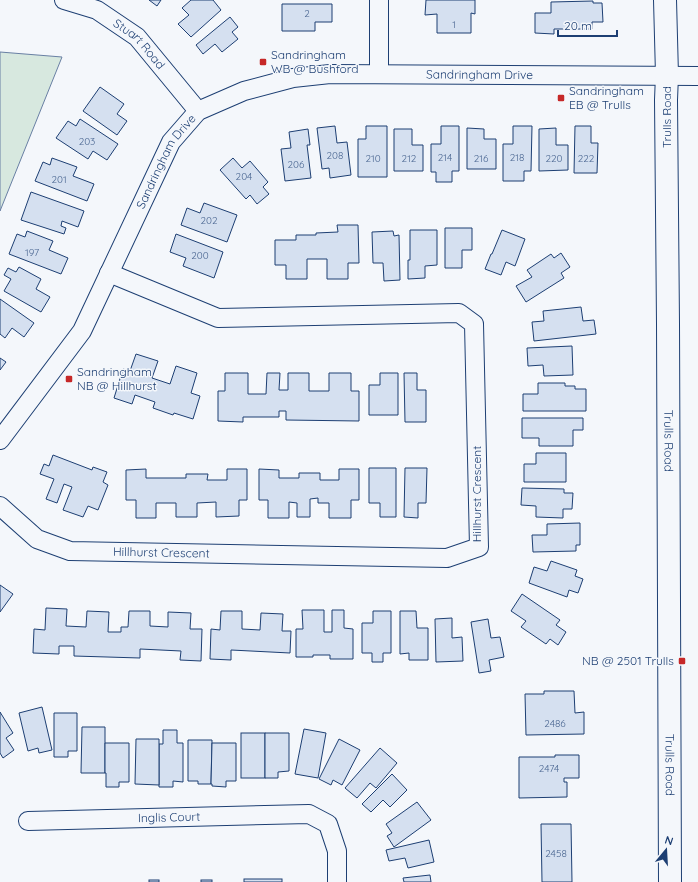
<svg xmlns="http://www.w3.org/2000/svg" width="698" height="882" viewBox="0 0 698 882" font-family="Quicksand,sans-serif">
	<rect width="100%" height="100%" fill="#f4f7fb"/>
	<!-- green -->
	<polygon fill="#d7e8df" stroke="#687fa3" points="0,52 62,57 0,211"/>
	<!-- building -->
	<g fill="#d5e0f0" stroke="#1d3f73">
		<polygon points="149,0 161,0 157,6"/>
		<polygon points="191,0 213,0 221,10 191,37 178,24 189,15 182,8"/>
		<polygon points="426,0 475,0 475,14 471,13 471,33 437,33 437,14 425,15"/>
		<polygon points="593,1 593,3 602,3 603,22 592,22 592,29 554,29 554,34 535,33 535,13 551,13 551,2"/>
		<polygon points="282,4 332,4 332,22 315,22 315,31 282,31"/>
		<polygon points="230,17 238,27 232,32 238,39 222,52 215,44 203,54 196,45"/>
		<polygon points="100,87 124,104 117,114 127,121 117,135 83,111"/>
		<polygon points="80,119 118,144 107,160 93,151 88,159 56,138 68,121 76,126"/>
		<polygon points="335,126 337,143 347,142 351,175 330,178 329,168 322,169 317,128"/>
		<polygon points="366,126 387,126 387,177 358,177 358,139 366,139"/>
		<polygon points="441,126 459,126 459,171 452,171 452,182 436,182 436,172 431,172 431,144 441,144"/>
		<polygon points="513,126 532,126 531,171 524,171 524,181 503,181 503,144 513,144"/>
		<polygon points="575,126 591,126 591,143 598,143 597,173 574,173"/>
		<polygon points="467,128 484,129 484,139 496,139 496,169 467,169"/>
		<polygon points="556,128 556,145 568,145 568,170 539,171 539,129"/>
		<polygon points="308,129 310,145 307,145 311,178 285,181 281,149 291,148 289,132"/>
		<polygon points="394,129 412,129 412,145 423,145 423,171 394,171"/>
		<polygon points="52,158 77,167 73,176 94,184 87,201 35,181 43,162 50,165"/>
		<polygon points="233,158 242,168 250,161 268,182 263,187 269,194 257,204 250,195 246,199 220,170"/>
		<polygon points="31,192 84,211 78,227 62,221 61,226 66,228 64,234 21,220"/>
		<polygon points="204,203 237,215 227,242 181,225 187,208 200,213"/>
		<polygon points="337,225 358,225 359,263 348,263 348,279 327,279 327,259 307,259 307,279 286,279 286,265 275,265 275,240 296,240 296,235 316,235 316,233 338,232"/>
		<polygon points="445,228 472,228 472,250 462,250 462,268 445,268"/>
		<polygon points="410,230 437,230 437,265 425,266 425,278 408,279 408,260 410,260"/>
		<polygon points="502,230 525,239 515,266 506,262 501,275 485,269 491,254 492,254"/>
		<polygon points="27,231 53,241 49,250 68,258 61,274 9,254 17,234 25,237"/>
		<polygon points="393,231 394,236 399,235 400,280 384,281 383,263 373,263 372,232"/>
		<polygon points="176,234 223,252 214,278 183,266 186,258 170,252"/>
		<polygon points="561,253 570,267 561,273 564,278 526,302 516,286 532,277 527,270 551,254 554,258"/>
		<polygon points="19,267 41,279 36,289 50,297 41,312 4,291 11,279 4,275 8,268 16,272"/>
		<polygon points="0,299 34,323 24,337 12,328 5,338 0,334"/>
		<polygon points="581,307 583,321 594,320 596,334 534,341 532,322 544,321 543,311"/>
		<polygon points="572,346 573,375 544,376 543,365 528,366 527,348"/>
		<polygon points="136,354 158,361 152,378 170,384 176,366 197,373 191,393 200,396 193,419 174,413 173,415 153,408 155,402 135,395 132,404 114,398 123,369 130,371"/>
		<polygon points="0,358 6,362 0,370"/>
		<polygon points="225,373 248,373 248,394 266,394 267,373 280,373 279,390 288,390 288,373 309,373 309,391 329,391 329,373 351,373 351,391 359,391 359,421 286,420 286,411 279,411 279,417 243,417 243,422 218,421 218,391 225,391"/>
		<polygon points="380,373 398,373 398,415 369,415 369,385 380,385"/>
		<polygon points="404,373 417,373 417,390 426,390 426,422 405,422"/>
		<polygon points="538,383 565,383 565,386 575,386 575,389 586,389 586,411 523,411 523,394 538,394"/>
		<polygon points="522,418 583,418 583,430 573,430 573,446 539,446 539,438 522,438"/>
		<polygon points="536,453 566,453 566,482 524,482 524,464 536,464"/>
		<polygon points="53,455 92,470 93,467 107,472 103,482 108,485 98,510 88,506 83,517 63,510 72,487 64,484 57,503 46,499 54,479 40,474 44,464 49,466"/>
		<polygon points="369,468 396,468 396,517 380,517 380,503 369,503"/>
		<polygon points="405,468 427,468 426,503 418,503 418,518 404,517"/>
		<polygon points="146,469 146,478 186,478 186,474 208,474 207,480 227,480 227,469 247,469 247,500 239,500 239,516 216,517 216,502 197,503 197,517 176,517 176,503 156,503 156,518 136,518 136,500 126,500 126,470"/>
		<polygon points="259,469 279,470 279,478 299,478 299,473 320,473 320,480 339,480 339,469 359,469 359,500 351,500 351,518 329,518 329,503 318,503 318,498 310,499 310,517 297,517 297,503 289,502 289,518 268,518 268,500 259,500"/>
		<polygon points="522,488 564,489 564,493 573,493 572,509 563,509 563,518 536,517 536,506 521,505"/>
		<polygon points="580,523 580,545 576,545 576,551 533,552 532,535 547,535 547,524"/>
		<polygon points="551,561 577,570 575,576 583,579 578,593 569,590 567,597 529,583 534,567 547,571"/>
		<polygon points="0,585 13,594 0,612"/>
		<polygon points="522,594 560,620 556,625 566,632 558,645 550,639 546,644 521,627 526,621 511,611"/>
		<polygon points="46,608 67,609 66,626 86,627 87,611 109,612 108,632 121,632 121,627 128,627 129,611 150,611 150,626 168,627 168,612 191,613 190,629 202,629 201,661 180,660 181,651 140,649 140,658 74,656 74,646 59,646 59,654 33,653 34,629 45,630"/>
		<polygon points="302,610 324,610 324,632 332,632 332,610 344,610 344,628 353,629 353,659 330,659 330,655 313,655 313,657 296,657 296,629 303,629"/>
		<polygon points="221,611 242,611 242,629 260,630 261,613 283,614 282,631 291,631 290,653 231,650 231,660 210,659 211,629 220,630"/>
		<polygon points="373,611 391,611 391,653 383,653 383,662 372,662 372,653 362,653 362,623 373,623"/>
		<polygon points="400,611 416,611 417,628 428,628 428,660 409,660 409,653 400,654"/>
		<polygon points="452,618 452,638 462,637 463,661 436,662 435,619"/>
		<polygon points="488,619 491,638 500,637 504,657 489,660 491,671 479,673 471,622"/>
		<polygon points="544,691 574,691 575,713 584,712 584,734 526,735 525,694 544,694"/>
		<polygon points="42,707 52,750 39,753 38,748 28,751 19,713"/>
		<polygon points="0,712 13,733 6,738 14,750 3,758 0,753"/>
		<polygon points="54,713 77,713 77,751 68,751 68,757 54,757"/>
		<polygon points="82,727 105,727 105,773 81,773"/>
		<polygon points="304,729 326,733 318,778 295,774"/>
		<polygon points="163,730 177,730 177,743 183,743 183,782 173,781 173,787 159,787 159,744 163,744"/>
		<rect x="241" y="733" width="24" height="45"/>
		<polygon points="265,733 289,733 289,771 278,772 278,778 265,778"/>
		<polygon points="136,739 159,739 159,785 135,784"/>
		<polygon points="339,739 360,750 342,785 333,780 331,785 319,779"/>
		<polygon points="188,740 212,740 211,784 198,784 198,781 188,781"/>
		<polygon points="105,743 129,743 129,782 119,782 119,787 106,787 106,773 105,773"/>
		<polygon points="212,743 236,743 236,781 226,781 226,787 212,786 212,784 211,784"/>
		<polygon points="380,748 397,763 376,788 370,783 357,798 345,788"/>
		<polygon points="555,755 579,755 579,778 564,778 564,782 567,782 567,797 519,798 519,757 555,757"/>
		<polygon points="392,774 407,790 390,807 383,800 371,812 362,804"/>
		<polygon points="417,802 431,820 394,847 387,836 392,833 386,824"/>
		<polygon points="541,824 571,824 572,882 542,882"/>
		<polygon points="429,840 434,862 408,868 405,858 389,861 386,850"/>
		<polygon points="430,875 431,882 404,882 403,878"/>
		<rect x="244" y="879" width="38" height="3"/>
		<rect x="149" y="880" width="10" height="2"/>
		<rect x="201" y="880" width="11" height="2"/>
	</g>
	<g fill="none" stroke-linecap="round" stroke-linejoin="round">
		<!-- minor casing -->
		<g stroke="#1d3f73" stroke-width="20">
			<g id="minor">
				<path id="s1" d="M64,0L97,10L137,37L198,111"/>
				<polyline points="379,0 379,74"/>
				<path id="s2" d="M0,440L82,331L171,142L198,111L244,91L293,78L330,74L698,76"/>
				<path id="s3" d="M0,506L37,539L70,551L447,558L479,547L474,324L459,313L218,318L109,273"/>
				<path id="s4" d="M28,821L309,814L328,824L337,851V882"/>
			</g>
		</g>
		<!-- tertiary casing -->
		<g stroke="#1d3f73" stroke-width="24">
			<g id="tertiary">
				<path id="s5" d="M665,0L667,75L666,100L668,323L670,882"/>
			</g>
		</g>
		<!-- minor -->
		<use href="#minor" stroke="#f4f7fb" stroke-width="18"/>
		<!-- tertiary -->
		<use href="#tertiary" stroke="#f4f7fb" stroke-width="22"/>
	</g>
	<!-- markers -->
	<g fill="#c62828" stroke="#f4f7fb" stroke-width="1.5">
		<rect x="259" y="58" width="8" height="8" rx="2"/>
		<rect x="557" y="94" width="8" height="8" rx="2"/>
		<rect x="65" y="375" width="8" height="8" rx="2"/>
		<rect x="678" y="657" width="8" height="8" rx="2"/>
	</g>
	<g text-anchor="middle" stroke-width="3" stroke-linejoin="round" paint-order="stroke">
		<!-- number labels -->
		<g font-size="10" fill="#4b6792">
			<text x="307" y="17">2</text>
			<text x="454" y="28">1</text>
			<text x="87" y="145">203</text>
			<text x="335" y="159">208</text>
			<text x="445" y="161">214</text>
			<text x="517" y="161">218</text>
			<text x="373" y="162">210</text>
			<text x="409" y="162">212</text>
			<text x="481" y="162">216</text>
			<text x="554" y="162">220</text>
			<text x="586" y="162">222</text>
			<text x="296" y="168">206</text>
			<text x="244" y="180">204</text>
			<text x="59" y="183">201</text>
			<text x="209" y="224">202</text>
			<text x="32" y="256">197</text>
			<text x="200" y="259">200</text>
			<text x="555" y="727">2486</text>
			<text x="549" y="772">2474</text>
			<text x="556" y="857">2458</text>
		</g>
		<!-- street labels -->
		<g font-size="12" fill="#1d3f73" stroke="#f4f7fb">
			<text dy="4" stroke="none"><textPath href="#s1" startOffset="89">Stuart Road</textPath></text>
			<text dy="4" stroke="none"><textPath href="#s2" startOffset="674">Sandringham Drive</textPath></text>
			<text transform="translate(667 117) rotate(-90)" y="4">Trulls Road</text>
			<text dy="4" stroke="none"><textPath href="#s2" startOffset="326">Sandringham Drive</textPath></text>
			<text dy="4" stroke="none"><textPath href="#s5" startOffset="441">Trulls Road</textPath></text>
			<text transform="translate(477 494) rotate(-90)" y="4">Hillhurst Crescent</text>
			<text dy="4" stroke="none"><textPath href="#s3" startOffset="176">Hillhurst Crescent</textPath></text>
			<text dy="4" stroke="none"><textPath href="#s5" startOffset="765">Trulls Road</textPath></text>
			<text dy="4" stroke="none"><textPath href="#s4" startOffset="141">Inglis Court</textPath></text>
		</g>
		<!-- poi labels -->
		<g font-size="12" fill="#1d3f73" stroke="#f4f7fb" text-anchor="start">
			<text x="271" y="59">Sandringham<tspan x="271" dy="14">WB @ Bushford</tspan></text>
			<text x="569" y="95">Sandringham<tspan x="569" dy="14">EB @ Trulls</tspan></text>
			<text x="77" y="376">Sandringham<tspan x="77" dy="14">NB @ Hillhurst</tspan></text>
			<text x="674" y="665" text-anchor="end">NB @ 2501 Trulls</text>
		</g>
	</g>
	<!-- north arrow -->
	<g transform="translate(666 850) rotate(18)" stroke="#f4f7fb" stroke-width="3" paint-order="stroke">
	<path d="M0-3L7 15L0 10L-7 15Z" fill="#1d3f73"/>
	<text y="-6" font-size="11" font-weight="bold" text-anchor="middle" fill="#1d3f73">N</text>
	</g>
	<!-- scale -->
	<path d="M558 30v6h59v-6" fill="none" stroke="#1d3f73" stroke-width="2"/>
	<text x="564" y="30" font-size="12" fill="#1d3f73" stroke="#f4f7fb" stroke-width="3" paint-order="stroke">20 m</text>
</svg>
